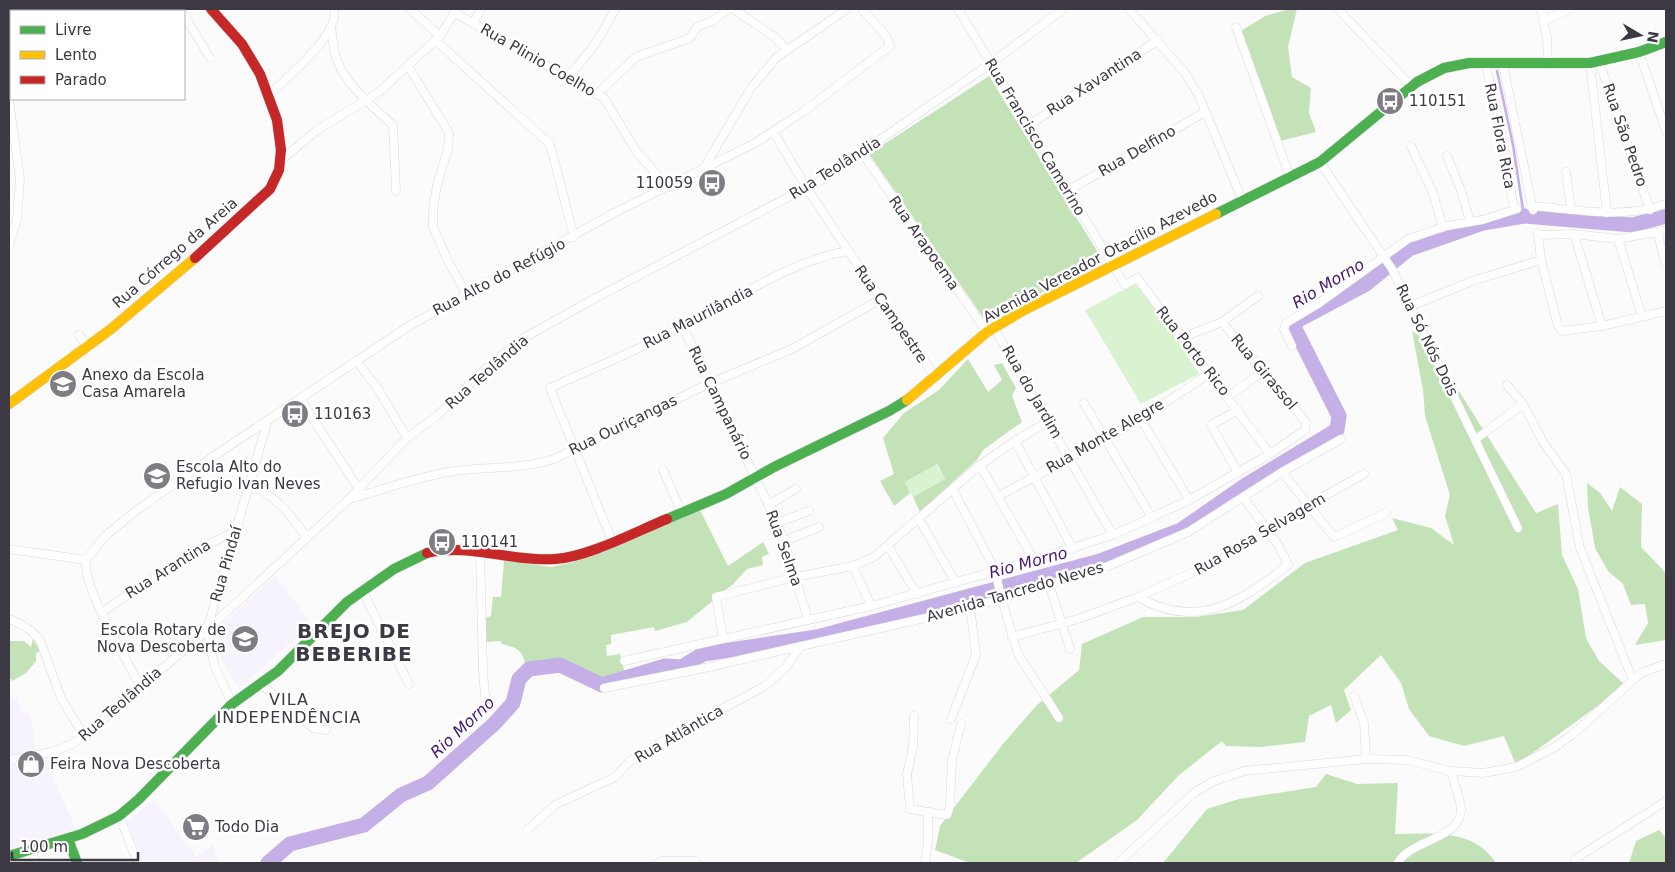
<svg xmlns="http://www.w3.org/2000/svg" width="1675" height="872" viewBox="0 0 1675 872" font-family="'DejaVu Sans',sans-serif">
	<rect width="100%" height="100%" fill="#fbfbfb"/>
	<!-- built -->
	<g fill="#f6f3fc">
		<polygon points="65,368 76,378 62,390 52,378"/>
		<polygon points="159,462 172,480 156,490 142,471"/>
		<polygon points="275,576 312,624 239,688 221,659 220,626"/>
		<polygon points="9,691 13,699 18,697 22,714 30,712 36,750 51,748 54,779 77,832 45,845 16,850 9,845"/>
		<polygon points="154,800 196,857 213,845 219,863 144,863 127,821"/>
	</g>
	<!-- green -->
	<g fill="#d9f2d0">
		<polygon points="1140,281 1199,374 1141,404 1085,310"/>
		<polygon points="936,464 945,479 913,497 904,483"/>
	</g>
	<!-- forest -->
	<g fill="#c4e2b8">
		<polygon points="1290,9 1297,9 1288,47 1292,77 1311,88 1309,113 1316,132 1280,141 1241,31 1265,16"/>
		<polygon points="989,76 1102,259 987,323 869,154"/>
		<polygon points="1412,331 1428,342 1536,513 1558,504 1562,555 1578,589 1586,638 1599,661 1624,684 1610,697 1516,765 1504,736 1464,746 1429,736 1409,709 1401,683 1381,655 1344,690 1351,710 1336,723 1331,705 1309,716 1305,742 1261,747 1226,746 1222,741 1178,776 1137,820 1076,863 970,863 935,850 940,826 1003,744 1036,706 1079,670 1082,644 1143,617 1196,617 1243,610 1305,563 1398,530 1392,518 1431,528 1454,545 1445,516 1450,495 1425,416 1423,390"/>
		<polygon points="968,359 988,392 1002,380 994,365 1002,363 1016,388 1012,396 1022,422 983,450 977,460 920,512 913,497 945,479 937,464 905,482 910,493 894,506 880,481 894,474 883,438 904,413 939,390"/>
		<polygon points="1587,483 1600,493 1612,511 1620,487 1642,504 1641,547 1666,573 1666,640 1635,645 1648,623 1645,604 1631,605 1623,584 1608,571 1595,548 1588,507"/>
		<path d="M700,510L728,566L763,542L769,554L762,557L763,565L747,569L733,584L687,622L655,631L654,627L611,635V644L606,645L607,656L620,654L625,674L601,681L564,663L525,666C524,650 516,647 502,644L500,641L485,642V618L491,616L493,597H501L504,560L551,567L574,562Z"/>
		<polygon points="33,639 40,651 36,653 36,661 26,673 12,681 9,676 9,641 24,641 31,647"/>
		<path d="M1326,774L1357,784L1398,783L1395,834C1432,834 1473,828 1496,863H1163L1207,809L1239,799L1316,787Z"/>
		<polygon points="1659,830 1666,838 1666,863 1629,863 1636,841"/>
	</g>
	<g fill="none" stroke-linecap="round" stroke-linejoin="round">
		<!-- stream -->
		<polyline stroke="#c4afe7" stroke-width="2.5" points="1497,71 1513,145 1524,216"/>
		<!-- river -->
		<polyline stroke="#c4afe7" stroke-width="15" points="268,863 290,844 364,825 401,795 428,783 494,724 513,703 519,679 529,669 560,665 602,685 665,666 682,667 703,654 817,637 1100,561 1181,530 1246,485 1337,430 1339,416 1293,325 1300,319 1366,284 1409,249 1483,223 1524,216 1633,225 1666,216"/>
		<!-- street casing -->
		<g stroke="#dad8de" stroke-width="9">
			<g id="street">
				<polyline points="410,9 440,36"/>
				<polyline points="733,9 773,36 787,49"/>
				<polyline points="958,9 1125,285 1137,278 1270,454"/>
				<polyline points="1129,9 1185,73 1198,94 1242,199"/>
				<polyline points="1338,9 1412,87"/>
				<polyline points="1540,9 1545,20"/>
				<polyline points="146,11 152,9"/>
				<polyline points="455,13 604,98 636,151 667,186"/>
				<polyline points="184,15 210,58"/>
				<polyline points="473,23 481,9"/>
				<polyline points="9,24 11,72 9,100 20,179 17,219 9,246"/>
				<path d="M331,27C332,36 333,45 335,54C342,81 372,107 393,125L396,191"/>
				<polyline points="1236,27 1290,177"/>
				<polyline points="435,40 550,144 574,237"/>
				<polyline points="1639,52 1666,131"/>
				<polyline points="1599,61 1650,210"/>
				<polyline points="1485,63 1498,115 1514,209"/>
				<polyline points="1590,63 1607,213"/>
				<polyline points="1548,64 1547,36 1543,21 1570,9"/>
				<polyline points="1503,65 1533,210"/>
				<polyline points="408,66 449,133 448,149 437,185 433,211 433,227 450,265 466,293"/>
				<path d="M567,77C589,55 601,37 615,9"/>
				<polyline points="597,94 636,57 690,38 697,27 712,21 728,9"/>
				<path d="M268,96C286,78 340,35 334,9"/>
				<polyline points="1029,125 1158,40"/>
				<path d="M773,131C822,217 879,296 935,376"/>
				<polyline points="1411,146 1433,193 1443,227"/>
				<polyline points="862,153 987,332"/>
				<polyline points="1447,156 1461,190 1470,222"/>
				<polyline points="281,160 316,131 379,92 440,36 456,10"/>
				<polyline points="1320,162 1392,269 1518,528"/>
				<polyline points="704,168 751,88 777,57 847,9"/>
				<polyline points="1566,172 1571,210"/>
				<polyline points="1069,190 1205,112"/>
				<path d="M1530,206C1575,209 1622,220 1666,204"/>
				<polyline points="1657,232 1666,264"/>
				<polyline points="1538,233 1541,260 1558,326 1562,331 1602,326 1666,311"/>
				<polyline points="1574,234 1602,326"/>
				<polyline points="1538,235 1574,234 1618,239 1666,230"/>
				<polyline points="1618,239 1642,316"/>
				<polyline points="1411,306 1472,281 1541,260"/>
				<polyline points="683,327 771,510 784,541 808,619"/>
				<polyline points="994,328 1113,535"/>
				<polyline points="79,335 87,346"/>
				<polyline points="1181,338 1222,322 1258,296"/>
				<polyline points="1292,346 1284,329 1286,323 1318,304 1408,239 1447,226 1482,220 1517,209"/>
				<polyline points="357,362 378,389 407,438"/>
				<polyline points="1507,385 1523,404 1543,442 1566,474 1580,548 1632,678"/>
				<polyline points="1228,397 1263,371"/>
				<polyline points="301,400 360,491"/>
				<polyline points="1084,403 1152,518"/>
				<polyline points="1238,410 1211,425 1238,473"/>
				<polyline points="1137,421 1143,423 1189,500"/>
				<polyline points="1476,439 1523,404"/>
				<polyline points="1015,441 1073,549"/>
				<polyline points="980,465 1034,560"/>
				<polyline points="663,470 682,513"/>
				<polyline points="1282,472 1334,537 1386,513"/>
				<path d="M249,483C277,498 289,512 307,538"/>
				<polyline points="953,490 995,570 1001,597 1018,654 1059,718"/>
				<polyline points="999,496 1137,421 1209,374"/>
				<path d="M349,499C382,490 414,478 448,472C484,466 520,470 554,459L710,383L790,350L881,299"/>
				<polyline points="768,505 796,489"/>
				<polyline points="919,519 956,583"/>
				<polyline points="777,523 809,511"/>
				<path d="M612,541L550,388C595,367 641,349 685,326C738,298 788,262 847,251"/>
				<polyline points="784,541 819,527"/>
				<polyline points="888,546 917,594"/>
				<polyline points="9,549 86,560"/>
				<polyline points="480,553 483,671 486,706"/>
				<polyline points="853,566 871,606"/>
				<polyline points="1049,584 1070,649"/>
				<polyline points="362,590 409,684"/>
				<path d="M1138,597C1196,631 1241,602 1288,565L1279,546L1243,497"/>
				<polyline points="102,612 192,552 236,531"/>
				<path d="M9,619C22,624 31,629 40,640L61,698L84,736"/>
				<polyline points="1012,637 1078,619 1138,597 1220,560 1310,504 1364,474"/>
				<polyline points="723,638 716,597 795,577 853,566 874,557 980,465 1015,441 1049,421"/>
				<polyline points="624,661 871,606 1034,560 1113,535 1189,500 1270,454 1305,430 1306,422 1222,322"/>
				<polyline points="261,684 313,728 326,730"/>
				<path d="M140,686C126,657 83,590 86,560L105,536L137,510L211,458L409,326L612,214L755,143L803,112L890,46L886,36L862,9"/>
				<polyline points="604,688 704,668 943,614 1001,599 1108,566 1188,532 1282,472 1341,439"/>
				<polyline points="1354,696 1364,723 1366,759"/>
				<polyline points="232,704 214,664 207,630 267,423"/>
				<polyline points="914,716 913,747 907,774 910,809 947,815 950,806 952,760 961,724"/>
				<polyline points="951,719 976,655 970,607"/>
				<path d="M9,760C35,755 62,753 84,736L207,630L349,499L407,438L438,415L485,369L522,339L590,301L823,179L990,64L1063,9"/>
				<polyline points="119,816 138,863"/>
				<polyline points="527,830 555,805 615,777 629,762 675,734 765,686 786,667 801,646"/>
				<polyline points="31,850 36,863"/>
				<polyline points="658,863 662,861 695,861"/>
				<polyline points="925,863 928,842 928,812"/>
				<polyline points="1118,863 1195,792 1214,781 1244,771 1366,759 1407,760 1451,771 1483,773 1516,767 1555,747 1573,734 1641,673 1666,664"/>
				<path d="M1398,863C1409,840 1462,839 1461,809C1460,797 1454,783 1451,771"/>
				<polyline points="1574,863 1575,859 1666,801"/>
			</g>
		</g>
		<!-- fast casing -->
		<g stroke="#dad8de" stroke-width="11">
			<g id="fast">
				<polyline points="1216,214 1320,162 1417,82 1444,68 1469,63 1590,63 1639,52 1666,42"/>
				<polyline points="667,519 726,494 774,467 889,411 907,400"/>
				<polyline points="68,839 77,863"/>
				<polyline points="9,856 82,834 119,816 139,799 232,704 278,671 347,602 394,569 427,553"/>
			</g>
		</g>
		<!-- slow casing -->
		<g stroke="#dad8de" stroke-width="11">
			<g id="slow">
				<polyline points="907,400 987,332 1024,310 1216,214"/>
				<polyline points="9,404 111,329 195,258"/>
			</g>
		</g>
		<!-- jam casing -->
		<g stroke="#dad8de" stroke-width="11">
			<g id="jam">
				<polyline points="195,258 270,189 279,170 281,150 277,120 260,74 242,44 211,9"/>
				<path d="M427,553C470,543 511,562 555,559C588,557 635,532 667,519"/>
			</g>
		</g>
		<!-- street -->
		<use href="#street" stroke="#fefefe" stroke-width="8"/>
		<!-- fast -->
		<use href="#fast" stroke="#4caf50" stroke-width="10"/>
		<!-- slow -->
		<use href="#slow" stroke="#ffc107" stroke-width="10"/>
		<!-- jam -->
		<use href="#jam" stroke="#c62828" stroke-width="10"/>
	</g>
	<!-- icons -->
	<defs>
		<g id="bus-disc" transform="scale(1.4375)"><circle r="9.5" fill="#7f7c84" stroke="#fff"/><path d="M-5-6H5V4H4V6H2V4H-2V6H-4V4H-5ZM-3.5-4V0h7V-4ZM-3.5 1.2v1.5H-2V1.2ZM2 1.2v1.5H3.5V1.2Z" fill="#fff"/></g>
		<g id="school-disc" transform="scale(1.4375)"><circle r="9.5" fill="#7f7c84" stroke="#fff"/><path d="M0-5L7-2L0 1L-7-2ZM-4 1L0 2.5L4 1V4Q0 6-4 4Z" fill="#fff"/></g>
		<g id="shop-disc" transform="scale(1.4375)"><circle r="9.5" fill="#7f7c84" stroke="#fff"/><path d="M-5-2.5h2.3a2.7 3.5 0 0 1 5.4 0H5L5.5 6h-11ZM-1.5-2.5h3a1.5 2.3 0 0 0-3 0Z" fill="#fff"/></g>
		<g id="supermarket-disc" transform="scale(1.4375)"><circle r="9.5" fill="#7f7c84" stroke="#fff"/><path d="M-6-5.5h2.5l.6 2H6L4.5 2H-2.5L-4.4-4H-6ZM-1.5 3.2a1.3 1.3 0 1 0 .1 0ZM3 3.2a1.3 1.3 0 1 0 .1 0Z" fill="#fff"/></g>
	</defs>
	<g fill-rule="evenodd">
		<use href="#bus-disc" x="1390" y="101"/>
		<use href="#bus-disc" x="712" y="183"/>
		<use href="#school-disc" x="63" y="384"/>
		<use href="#bus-disc" x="295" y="414"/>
		<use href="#school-disc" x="157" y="476"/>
		<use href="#bus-disc" x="442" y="542"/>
		<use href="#school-disc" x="245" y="639"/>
		<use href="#shop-disc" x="31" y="764"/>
		<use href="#supermarket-disc" x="196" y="827"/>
	</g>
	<g text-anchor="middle" stroke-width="5" stroke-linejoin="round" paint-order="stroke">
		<!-- street labels -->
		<g font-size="15" fill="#3c3844" stroke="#fff">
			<text transform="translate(538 60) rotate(30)" y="5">Rua Plinio Coelho</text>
			<text transform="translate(1094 82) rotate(-33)" y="5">Rua Xavantina</text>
			<text transform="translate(1625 135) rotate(71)" y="5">Rua São Pedro</text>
			<text transform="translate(1500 136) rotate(79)" y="5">Rua Flora Rica</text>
			<text transform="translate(1035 137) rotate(59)" y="5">Rua Francisco Camerino</text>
			<text transform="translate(1137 151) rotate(-30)" y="5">Rua Delfino</text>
			<text transform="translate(835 168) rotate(-32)" y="5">Rua Teolândia</text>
			<text transform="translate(924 243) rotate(55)" y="5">Rua Arapoema</text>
			<text transform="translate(175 253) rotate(-41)" y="5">Rua Córrego da Areia</text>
			<text transform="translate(1100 257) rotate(-28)" y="5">Avenida Vereador Otacílio Azevedo</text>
			<text transform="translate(499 277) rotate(-28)" y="5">Rua Alto do Refúgio</text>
			<text transform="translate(891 314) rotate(55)" y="5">Rua Campestre</text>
			<text transform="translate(698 317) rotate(-27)" y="5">Rua Maurilândia</text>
			<text transform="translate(1427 340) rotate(64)" y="5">Rua Só Nós Dois</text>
			<text transform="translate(1193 351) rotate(52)" y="5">Rua Porto Rico</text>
			<text transform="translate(487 372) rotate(-41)" y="5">Rua Teolândia</text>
			<text transform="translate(1264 372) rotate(50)" y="5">Rua Girassol</text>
			<text transform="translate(1032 392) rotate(60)" y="5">Rua do Jardim</text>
			<text transform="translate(720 403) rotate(64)" y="5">Rua Campanário</text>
			<text transform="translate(623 425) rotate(-26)" y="5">Rua Ouriçangas</text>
			<text transform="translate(1105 436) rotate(-30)" y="5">Rua Monte Alegre</text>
			<text transform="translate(1260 534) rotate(-30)" y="5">Rua Rosa Selvagem</text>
			<text transform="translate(784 548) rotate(70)" y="5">Rua Selma</text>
			<text transform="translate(226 564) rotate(-74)" y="5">Rua Pindaí</text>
			<text transform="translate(168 569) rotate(-32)" y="5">Rua Arantina</text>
			<text transform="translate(1015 592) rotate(-16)" y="5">Avenida Tancredo Neves</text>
			<text transform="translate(120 704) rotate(-41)" y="5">Rua Teolândia</text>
			<text transform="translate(679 734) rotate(-30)" y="5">Rua Atlântica</text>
		</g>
		<!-- poi labels -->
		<g font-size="15" fill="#3c3844" stroke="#fff" text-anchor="start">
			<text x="1409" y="106">110151</text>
			<text x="693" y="188" text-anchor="end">110059</text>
			<text x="82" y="380">Anexo da Escola<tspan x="82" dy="17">Casa Amarela</tspan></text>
			<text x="314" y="419">110163</text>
			<text x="176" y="472">Escola Alto do<tspan x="176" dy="17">Refugio Ivan Neves</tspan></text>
			<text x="461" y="547">110141</text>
			<text x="226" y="635" text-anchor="end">Escola Rotary de<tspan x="226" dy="17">Nova Descoberta</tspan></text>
			<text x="50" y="769">Feira Nova Descoberta</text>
			<text x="215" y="832">Todo Dia</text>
		</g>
		<!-- water labels -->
		<g font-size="16" font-style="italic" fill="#441673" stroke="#fff">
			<text transform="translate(1328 283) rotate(-31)" y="6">Rio Morno</text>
			<text transform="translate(1028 562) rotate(-15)" y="6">Rio Morno</text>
			<text transform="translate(462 727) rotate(-43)" y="6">Rio Morno</text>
		</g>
		<!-- neighbourhood labels -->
		<g font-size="16" letter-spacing="1" fill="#3c3844" stroke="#fff">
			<text x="289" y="705">VILA<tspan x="289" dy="18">INDEPENDÊNCIA</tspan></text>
		</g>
		<!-- district labels -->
		<g font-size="20" font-weight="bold" letter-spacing="1" fill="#3c3844" stroke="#fff">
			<text x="354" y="638">BREJO DE<tspan x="354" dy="23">BEBERIBE</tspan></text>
		</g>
	</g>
	<!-- border -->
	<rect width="1675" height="872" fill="none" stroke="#3c3844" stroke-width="20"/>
	<!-- legend -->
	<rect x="10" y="10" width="175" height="90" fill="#ffffff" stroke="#b1afb4"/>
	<rect x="20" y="26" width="25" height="8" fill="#4caf50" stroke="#b1afb4"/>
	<text x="55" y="35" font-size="15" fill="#3c3844">Livre</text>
	<rect x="20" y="51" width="25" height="8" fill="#ffc107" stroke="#b1afb4"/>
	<text x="55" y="60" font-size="15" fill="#3c3844">Lento</text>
	<rect x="20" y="76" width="25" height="8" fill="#c62828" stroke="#b1afb4"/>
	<text x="55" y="85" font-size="15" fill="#3c3844">Parado</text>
	<!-- north arrow -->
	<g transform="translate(1640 35) rotate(99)" stroke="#ffffff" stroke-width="4" paint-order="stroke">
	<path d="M0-4L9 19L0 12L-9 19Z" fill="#3c3844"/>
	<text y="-8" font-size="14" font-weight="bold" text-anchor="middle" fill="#3c3844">N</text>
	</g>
	<!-- scale -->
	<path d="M12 852v8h126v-8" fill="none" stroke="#3c3844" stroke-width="2.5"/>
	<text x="20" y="852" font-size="15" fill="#3c3844" stroke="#ffffff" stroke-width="4" paint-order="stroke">100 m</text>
</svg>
